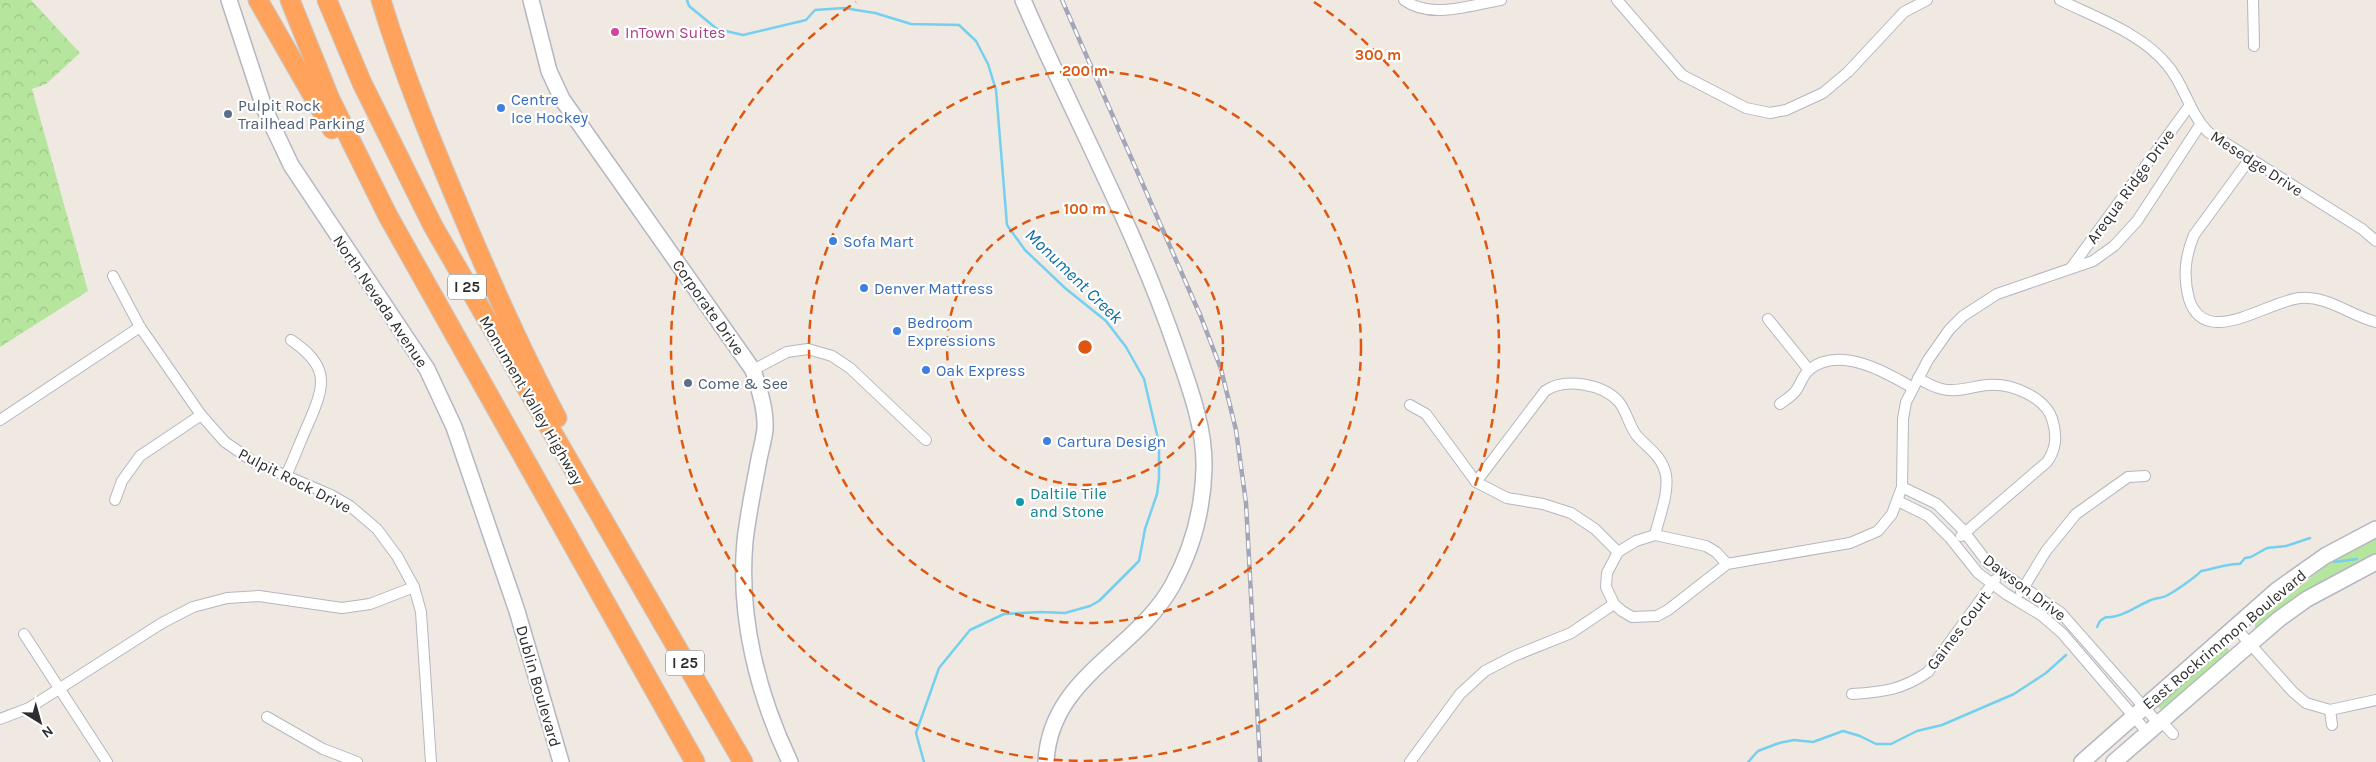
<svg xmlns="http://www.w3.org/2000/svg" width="2376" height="762" viewBox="0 0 2376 762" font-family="Karla,sans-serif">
	<defs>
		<pattern id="forest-crowns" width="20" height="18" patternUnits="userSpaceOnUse" patternTransform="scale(1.25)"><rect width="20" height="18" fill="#b6e59e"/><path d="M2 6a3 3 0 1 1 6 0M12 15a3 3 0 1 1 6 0" fill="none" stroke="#9dc588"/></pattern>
	</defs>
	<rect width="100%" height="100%" fill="#efe9e1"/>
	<!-- grass -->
	<g fill="#b6e59e">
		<polygon points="2376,535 2376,557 2258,629 2255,628 2255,623 2335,558"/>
		<polygon points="2224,646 2228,648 2229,653 2162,710 2158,707 2157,704"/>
	</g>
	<!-- forest -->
	<polygon fill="url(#forest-crowns)" points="0,0 31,0 80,53 46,84 32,89 88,291 0,347"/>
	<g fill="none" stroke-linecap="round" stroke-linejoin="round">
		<!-- stream -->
		<g stroke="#75cff0" stroke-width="2.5">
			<polyline points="687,0 689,6 717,29 743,35 806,20 815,10 844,8 875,13 911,24 959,25 976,41 988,64 996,90 1007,225 1025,250 1065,288 1106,321 1126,347 1144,379 1159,443 1159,478 1157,494 1145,529 1139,561 1099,601 1090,606 1065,613 1041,612 1004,614 970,630 939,668 916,733 924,762"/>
			<polyline points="2334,562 2357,559"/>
			<path d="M2097,627L2100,621L2106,617C2120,619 2138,605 2151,600C2155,598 2162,598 2166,596C2174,592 2196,577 2201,571C2215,569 2227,563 2240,564L2245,558L2251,557L2267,548L2286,546L2310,538"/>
			<polyline points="1748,762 1758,751 1779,743 1794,740 1813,742 1843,731 1860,736 1876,744 1891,744 1917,731 1942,725 2014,694 2046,673 2066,655"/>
		</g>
		<!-- street casing -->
		<g stroke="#b4b7c1" stroke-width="12">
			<g id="street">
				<path d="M1404,0C1432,20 1470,5 1501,0"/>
				<polyline points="1617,0 1682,75 1746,108 1770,113 1786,110 1823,93 1848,72 1904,12 1927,0"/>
				<path d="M2060,0C2096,18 2142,33 2168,66C2185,86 2189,113 2208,132L2362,229L2376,241"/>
				<polyline points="2253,0 2254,46"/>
				<path d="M2249,160L2194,235C2185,257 2183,276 2189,299C2205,350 2267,301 2300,298C2329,296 2349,315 2376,322"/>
				<polyline points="2071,268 2190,105"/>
				<polyline points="113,276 140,327 201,415 225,442 254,462 331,495 350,506 377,529 397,556 414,587 421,612 431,762"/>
				<polyline points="1768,319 1809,370"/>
				<polyline points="753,370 787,352 808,349 832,356 850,368 926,440"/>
				<path d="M1918,378C1926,383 1934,387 1942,389C1957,393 1973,386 1988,385C2011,383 2047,397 2053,422C2057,437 2056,449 2047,462L1961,536"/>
				<path d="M1780,404C1785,400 1794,395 1797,389C1801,383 1803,375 1809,370C1839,345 1886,372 1913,388"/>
				<polyline points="1410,405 1426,414 1476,482 1507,498 1543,504 1571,513 1595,529 1618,552"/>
				<polyline points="0,420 140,327"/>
				<path d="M286,476C294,458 301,440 309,422C326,383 329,366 291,340"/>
				<path d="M1476,482L1545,391C1565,377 1603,384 1619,402C1627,412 1629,426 1637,436C1649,449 1662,456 1666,475C1669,494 1659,517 1655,535"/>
				<polyline points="1902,487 1937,504 1962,529 1988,563 2061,613 2158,723"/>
				<polyline points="115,500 122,481 140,456 201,415"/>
				<polyline points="1898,501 1928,516 1950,538 1978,573 2006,594 2041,615 2062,633 2147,732"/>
				<polyline points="1727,564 1716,552 1706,546 1655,535 1636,541 1618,552 1607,573 1606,587 1614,604 1622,611 1632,617 1657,616 1668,610 1727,564 1850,543 1878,531 1892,514 1902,487 1903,419 1906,402 1928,360 1949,330 1963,316 1997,294 2093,261 2114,246 2137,221 2200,125"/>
				<polyline points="2021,592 2046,551 2076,514 2128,477 2145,476"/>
				<polyline points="2235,627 2293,692 2306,703 2330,710 2376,700"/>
				<polyline points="24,634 107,762"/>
				<path d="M1852,694C1883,692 1902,690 1928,672L1995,580"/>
				<polyline points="2330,710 2332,725"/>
				<polyline points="267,717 323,749 357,762"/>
				<polyline points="0,719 29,708 162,623 193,607 227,598 259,596 342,608 370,604 414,587"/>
				<polyline points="2161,721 2173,734"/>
				<polyline points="1410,762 1460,694 1485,671 1514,656 1571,633 1614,604"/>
			</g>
		</g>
		<!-- secondary casing -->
		<g stroke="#b4b7c1" stroke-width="18">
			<g id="secondary">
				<polyline points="229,0 265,110 291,165 427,369 454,427 517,611 561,762"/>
				<path d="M531,0L549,71L562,99L753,370C759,389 766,409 765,429C764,439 761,449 759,459C754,486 748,514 745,541C738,617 758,695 790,762"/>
				<path d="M1023,0C1073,116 1135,228 1176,348C1189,386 1205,427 1204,468C1203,509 1192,550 1172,586C1135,652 1050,677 1046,762"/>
				<polyline points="2082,762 2277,590 2325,556 2376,529"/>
				<polyline points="2114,762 2279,619 2307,599 2376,562"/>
			</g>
		</g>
		<!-- highway casing -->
		<g stroke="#c9c9c9" stroke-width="21">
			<g id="highway">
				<polyline points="258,0 332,129"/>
				<polyline points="290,0 330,99 388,216 695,762"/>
				<polyline points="327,0 362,83 433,226 743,762"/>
				<path d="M381,0C404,76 435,150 466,223C494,289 523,355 557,418"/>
			</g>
		</g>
		<!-- street -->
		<use href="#street" stroke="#fff" stroke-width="10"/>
		<!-- secondary -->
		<use href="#secondary" stroke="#fff" stroke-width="15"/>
		<!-- highway -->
		<use href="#highway" stroke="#ffa35c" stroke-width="19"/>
		<!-- rail casing -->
		<g stroke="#a3a6b8" stroke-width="4.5">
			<polyline id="rail" points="1062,0 1201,317 1221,369 1236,430 1246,503 1260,762"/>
		</g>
		<!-- rail -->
		<use href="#rail" stroke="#fff" stroke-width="2.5" stroke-dasharray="8" stroke-linecap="butt"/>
	</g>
	<!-- distance rings -->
	<g fill="none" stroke="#df570e" stroke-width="2.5" stroke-dasharray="9 6">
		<circle cx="1085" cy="347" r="138"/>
		<circle cx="1085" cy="347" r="276"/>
		<path d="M1314 2A414 414 0 1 1 856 2"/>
	</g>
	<!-- markers -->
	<circle fill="#d1479c" stroke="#fff" stroke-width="2" cx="615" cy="32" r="5"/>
	<g fill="#3f7fe0" stroke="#fff" stroke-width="2">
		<circle cx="501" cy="108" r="5"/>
		<circle cx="833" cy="241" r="5"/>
		<circle cx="864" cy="288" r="5"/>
		<circle cx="897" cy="331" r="5"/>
		<circle cx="926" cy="370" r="5"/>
		<circle cx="1047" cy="441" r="5"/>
	</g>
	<g fill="#5c6f8a" stroke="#fff" stroke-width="2">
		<circle cx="228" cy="114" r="5"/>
		<circle cx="688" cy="383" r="5"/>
	</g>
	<circle fill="#0f9aa8" stroke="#fff" stroke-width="2" cx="1020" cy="502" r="5"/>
	<g text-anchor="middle" stroke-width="4.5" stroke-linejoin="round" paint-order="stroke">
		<!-- shield labels -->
		<g fill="#fff" stroke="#6d6d6d" stroke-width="1">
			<rect x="448" y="274.5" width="38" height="25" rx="4"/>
			<rect x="666" y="650.5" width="38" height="25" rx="4"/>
		</g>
		<g font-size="15" font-weight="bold" fill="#2e2e2e">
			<text x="467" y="292">I 25</text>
			<text x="685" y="668">I 25</text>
		</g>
		<!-- hotel labels -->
		<g font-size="16" fill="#b23c85" stroke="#fff" text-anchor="start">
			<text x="625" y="38">InTown Suites</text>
		</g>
		<!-- shop labels -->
		<g font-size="16" fill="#366cbe" stroke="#fff" text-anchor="start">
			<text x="511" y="105">Centre<tspan x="511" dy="18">Ice Hockey</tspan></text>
			<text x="843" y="247">Sofa Mart</text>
			<text x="874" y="294">Denver Mattress</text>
			<text x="907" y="328">Bedroom<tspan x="907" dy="18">Expressions</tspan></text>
			<text x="936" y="376">Oak Express</text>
			<text x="1057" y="447">Cartura Design</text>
		</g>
		<!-- service labels -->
		<g font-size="16" fill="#4e5e75" stroke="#fff" text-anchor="start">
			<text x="238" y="111">Pulpit Rock<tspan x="238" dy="18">Trailhead Parking</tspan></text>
			<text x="698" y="389">Come &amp; See</text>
		</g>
		<!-- street labels -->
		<g font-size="16" fill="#2e2e2e" stroke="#fff">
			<text transform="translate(2257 163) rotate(33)" y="6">Mesedge Drive</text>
			<text transform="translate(2130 186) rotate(-54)" y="6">Arequa Ridge Drive</text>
			<text transform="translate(381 301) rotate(56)" y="6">North Nevada Avenue</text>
			<text transform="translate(709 307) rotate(55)" y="6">Corporate Drive</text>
			<text transform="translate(532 400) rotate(60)" y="6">Monument Valley Highway</text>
			<text transform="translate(295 480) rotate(27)" y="6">Pulpit Rock Drive</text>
			<text transform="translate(2025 587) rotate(37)" y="6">Dawson Drive</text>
			<text transform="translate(1958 630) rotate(-53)" y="6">Gaines Court</text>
			<text transform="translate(2224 639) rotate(-40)" y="6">East Rockrimmon Boulevard</text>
			<text transform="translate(539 686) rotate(74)" y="6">Dublin Boulevard</text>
		</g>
		<!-- culture labels -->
		<g font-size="16" fill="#0d838f" stroke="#fff" text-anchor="start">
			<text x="1030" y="499">Daltile Tile<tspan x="1030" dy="18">and Stone</tspan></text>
		</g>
		<!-- water labels -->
		<g font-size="18" font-style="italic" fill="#0d6fa3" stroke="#fff">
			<text transform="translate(1074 276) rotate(44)" y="6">Monument Creek</text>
		</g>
	</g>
	<circle cx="1085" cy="347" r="8" fill="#df570e" stroke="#fff" stroke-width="2.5"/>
	<g font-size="15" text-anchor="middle" font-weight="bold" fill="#df570e" stroke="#fff" stroke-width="4.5" stroke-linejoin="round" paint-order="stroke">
		<text x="1378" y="60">300 m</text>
		<text x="1085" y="76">200 m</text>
		<text x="1085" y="214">100 m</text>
	</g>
	<!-- north arrow -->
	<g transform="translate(40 722) rotate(143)" stroke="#ffffff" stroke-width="4" paint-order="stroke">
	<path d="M0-4L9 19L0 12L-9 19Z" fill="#2e2e2e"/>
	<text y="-8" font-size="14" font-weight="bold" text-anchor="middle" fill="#2e2e2e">N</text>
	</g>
</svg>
